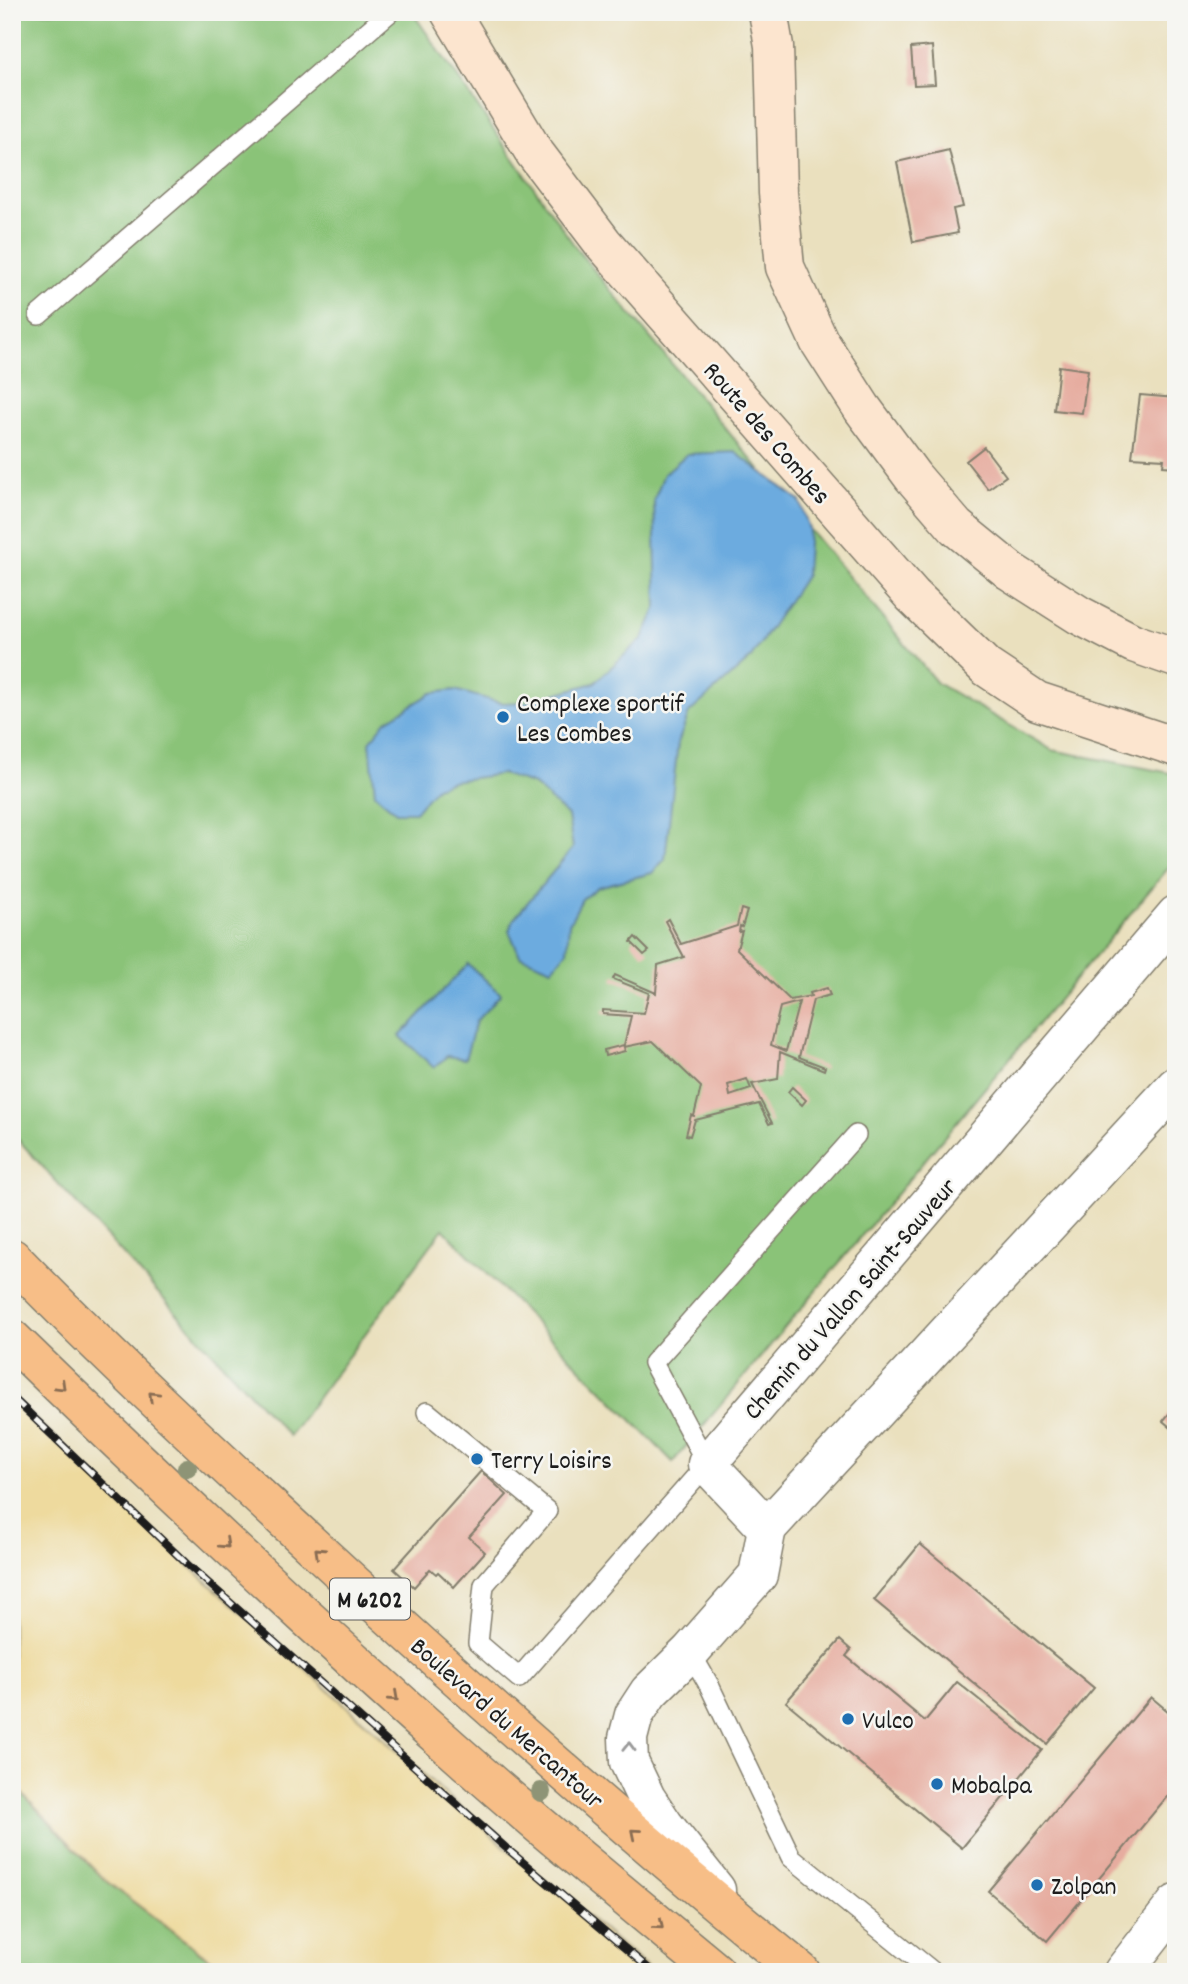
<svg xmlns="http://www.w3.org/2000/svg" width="1188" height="1984" viewBox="0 0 1188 1984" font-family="Dekko,sans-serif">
	<rect width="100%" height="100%" fill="#f6f6f2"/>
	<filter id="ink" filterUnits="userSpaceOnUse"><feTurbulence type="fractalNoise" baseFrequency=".0143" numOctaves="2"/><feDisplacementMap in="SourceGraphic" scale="14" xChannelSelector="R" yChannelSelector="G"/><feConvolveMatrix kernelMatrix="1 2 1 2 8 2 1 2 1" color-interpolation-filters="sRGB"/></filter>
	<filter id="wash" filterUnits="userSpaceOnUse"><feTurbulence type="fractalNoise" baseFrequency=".00686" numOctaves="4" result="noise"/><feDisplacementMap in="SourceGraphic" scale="28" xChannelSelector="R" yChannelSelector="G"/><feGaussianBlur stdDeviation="1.57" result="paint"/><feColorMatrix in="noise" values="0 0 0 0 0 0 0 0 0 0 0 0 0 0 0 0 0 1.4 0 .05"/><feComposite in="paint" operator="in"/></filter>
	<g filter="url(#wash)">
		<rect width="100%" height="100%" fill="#eae0be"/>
		<!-- green -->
		<g fill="#8ac378" stroke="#53704a" stroke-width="2">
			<polygon points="12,12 412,12 579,252 937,683 1052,750 1176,774 1176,859 673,1462 443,1229 289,1436 12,1133"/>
			<polygon points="12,1783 106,1881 226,1972 12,1972"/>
		</g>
		<!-- sand -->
		<polygon fill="#eeda9e" stroke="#857b5d" stroke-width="2" points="12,1397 187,1564 505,1847 653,1972 227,1972 106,1881 12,1783"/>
		<!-- water -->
		<g fill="#6cabdf" stroke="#44647e" stroke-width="2">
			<polygon points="735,452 800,501 809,529 806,575 750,659 689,713 678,743 665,859 652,873 598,887 582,899 569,924 567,951 552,969 520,956 509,931 513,920 573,848 568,816 534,785 502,774 452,781 436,787 415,812 396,812 375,794 370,742 386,721 432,693 455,690 501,703 526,702 594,683 643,638 657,607 654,500 664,474 687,454"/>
			<polygon points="468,964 501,994 476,1021 465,1059 447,1056 434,1068 400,1036"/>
		</g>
		<g id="blocks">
			<!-- building -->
			<g fill="#e6ac9f" fill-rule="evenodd">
				<polygon points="932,46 935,84 914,85 911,48"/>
				<polygon points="949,150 963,207 953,209 958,233 913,242 897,162"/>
				<polygon points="1059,366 1088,370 1082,413 1054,410"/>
				<polygon points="1140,395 1176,398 1176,467 1163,466 1164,459 1132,457"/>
				<polygon points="984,447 1006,476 988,489 966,461"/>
				<path d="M741,909L747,911L742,927L740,926L739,932L742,931L737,949L790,1000L811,996L810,993L827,988L830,995L813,1000L799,1057L825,1067L824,1070L780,1052L778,1079L752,1084L772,1123L769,1124L759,1104L695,1120L690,1136L686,1135L691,1115L694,1116L701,1087L653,1041L624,1047L625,1051L605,1056L604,1050L624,1045L631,1016L603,1014V1010L644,1013L649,993L613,979L615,975L656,993L658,965L684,957L665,921L668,919L681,944L737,926ZM799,1002L786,1051L771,1045L780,1007ZM747,1079L751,1089L730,1096L728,1085Z"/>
				<polygon points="635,937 649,951 644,955 631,942"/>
				<polygon points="792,1087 806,1100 802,1105 788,1092"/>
				<polygon points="1176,1405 1176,1432 1163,1421"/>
				<polygon points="481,1471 507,1495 469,1537 485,1552 454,1587 438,1572 436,1574 430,1569 414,1587 394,1569"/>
				<polygon points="920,1544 1094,1688 1047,1744 874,1600"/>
				<polygon points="840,1640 851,1650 846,1656 925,1721 957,1682 1042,1750 962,1848 786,1702"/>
				<polygon points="1151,1697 1176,1718 1176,1786 1047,1941 988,1891"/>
			</g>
		</g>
	</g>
	<g filter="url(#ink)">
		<use href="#blocks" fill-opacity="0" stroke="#837e6d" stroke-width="2"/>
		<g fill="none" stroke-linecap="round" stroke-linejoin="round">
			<!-- lane casing -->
			<g stroke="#837e6d" stroke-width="22">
				<g id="lane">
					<polyline points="39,315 390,12"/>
					<polyline points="427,1412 547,1511 484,1585 478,1643 519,1678 707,1464 653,1363 856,1135"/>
					<polyline points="690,1652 709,1685 791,1857 933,1972"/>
				</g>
			</g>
			<!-- street casing -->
			<g stroke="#837e6d" stroke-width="41">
				<g id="street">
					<polyline points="767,1528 1176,1086"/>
					<polyline points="716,1890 664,1825 646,1798 629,1762 628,1738 634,1715 649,1692 690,1652 758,1575 767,1528 707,1464 1176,915"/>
					<polyline points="1123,1972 1176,1904"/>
				</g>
			</g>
			<!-- secondary casing -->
			<g stroke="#837e6d" stroke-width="41">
				<g id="secondary">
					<polyline points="450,12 534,152 603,243 912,595 986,667 1037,701 1176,747"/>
					<polyline points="768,12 774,46 778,193 785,267 819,341 862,408 913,477 956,527 1010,571 1079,615 1133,643 1176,658"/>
				</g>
			</g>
			<!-- primary casing -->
			<g stroke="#837e6d" stroke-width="41">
				<g id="primary">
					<path d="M12,1258C110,1359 214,1455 317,1550C474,1695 635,1837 801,1972"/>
					<path d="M12,1339C161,1484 313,1626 469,1764C549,1835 633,1903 716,1972"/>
				</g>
			</g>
			<!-- lane -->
			<use href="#lane" stroke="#fff" stroke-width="19"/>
			<!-- street -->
			<use href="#street" stroke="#fff" stroke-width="38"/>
			<!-- secondary -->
			<use href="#secondary" stroke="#fce5cf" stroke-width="38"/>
			<!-- primary -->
			<use href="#primary" stroke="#f7be87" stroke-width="38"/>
			<!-- rail casing -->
			<g stroke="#1c1c1c" stroke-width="8">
				<polyline id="rail" points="12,1397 187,1564 505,1847 653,1972"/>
			</g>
			<!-- rail -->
			<use href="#rail" stroke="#f6f6f2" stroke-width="5" stroke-dasharray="16" stroke-linecap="butt"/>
		</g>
		<!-- trees -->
		<g fill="#8e9476">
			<circle cx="187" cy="1468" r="10"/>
			<circle cx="541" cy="1792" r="10"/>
		</g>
		<!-- one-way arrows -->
		<defs><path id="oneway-chevron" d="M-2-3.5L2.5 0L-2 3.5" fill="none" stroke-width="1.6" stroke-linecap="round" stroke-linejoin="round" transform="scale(1.75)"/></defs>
		<g stroke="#8a6d52">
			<use href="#oneway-chevron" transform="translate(61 1386) rotate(44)"/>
			<use href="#oneway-chevron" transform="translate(153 1396) rotate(-136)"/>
			<use href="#oneway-chevron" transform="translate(225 1544) rotate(43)"/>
			<use href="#oneway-chevron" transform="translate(319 1552) rotate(-137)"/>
			<use href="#oneway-chevron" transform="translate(394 1697) rotate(42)"/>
			<use href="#oneway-chevron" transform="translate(635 1833) rotate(-140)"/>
			<use href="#oneway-chevron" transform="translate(659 1925) rotate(40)"/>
		</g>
		<use stroke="#999" href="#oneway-chevron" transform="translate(629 1747) rotate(-89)"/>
	</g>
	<!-- markers -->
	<g fill="#1f6fb2" stroke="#f6f6f2" stroke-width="2.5">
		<circle cx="503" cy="717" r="7"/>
		<circle cx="477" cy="1459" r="7"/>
		<circle cx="848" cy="1719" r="7"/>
		<circle cx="937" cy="1784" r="7"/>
		<circle cx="1037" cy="1885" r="7"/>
	</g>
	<g text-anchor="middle" stroke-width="5" stroke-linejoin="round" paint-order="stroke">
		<!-- shield labels -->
		<rect fill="#f6f6f2" stroke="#5d5d5c" stroke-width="2" x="330" y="1578.5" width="80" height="41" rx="5"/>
		<g font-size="24" font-weight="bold" fill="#1c1c1c">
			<text x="370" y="1607">M 6202</text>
		</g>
		<!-- street labels -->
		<g font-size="26" fill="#1c1c1c" stroke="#f6f6f2">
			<text transform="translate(768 432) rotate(49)" y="9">Route des Combes</text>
			<text transform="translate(849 1298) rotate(-49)" y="9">Chemin du Vallon Saint-Sauveur</text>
			<text transform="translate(508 1722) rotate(41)" y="9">Boulevard du Mercantour</text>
		</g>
		<!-- poi labels -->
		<g font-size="26" fill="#1c1c1c" stroke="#f6f6f2" text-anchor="start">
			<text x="517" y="711">Complexe sportif<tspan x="517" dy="30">Les Combes</tspan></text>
			<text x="491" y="1468">Terry Loisirs</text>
			<text x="862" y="1728">Vulco</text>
			<text x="951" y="1793">Mobalpa</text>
			<text x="1051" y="1894">Zolpan</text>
		</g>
	</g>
	<!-- margin -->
	<rect width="1188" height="1984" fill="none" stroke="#f6f6f2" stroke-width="42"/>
</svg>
